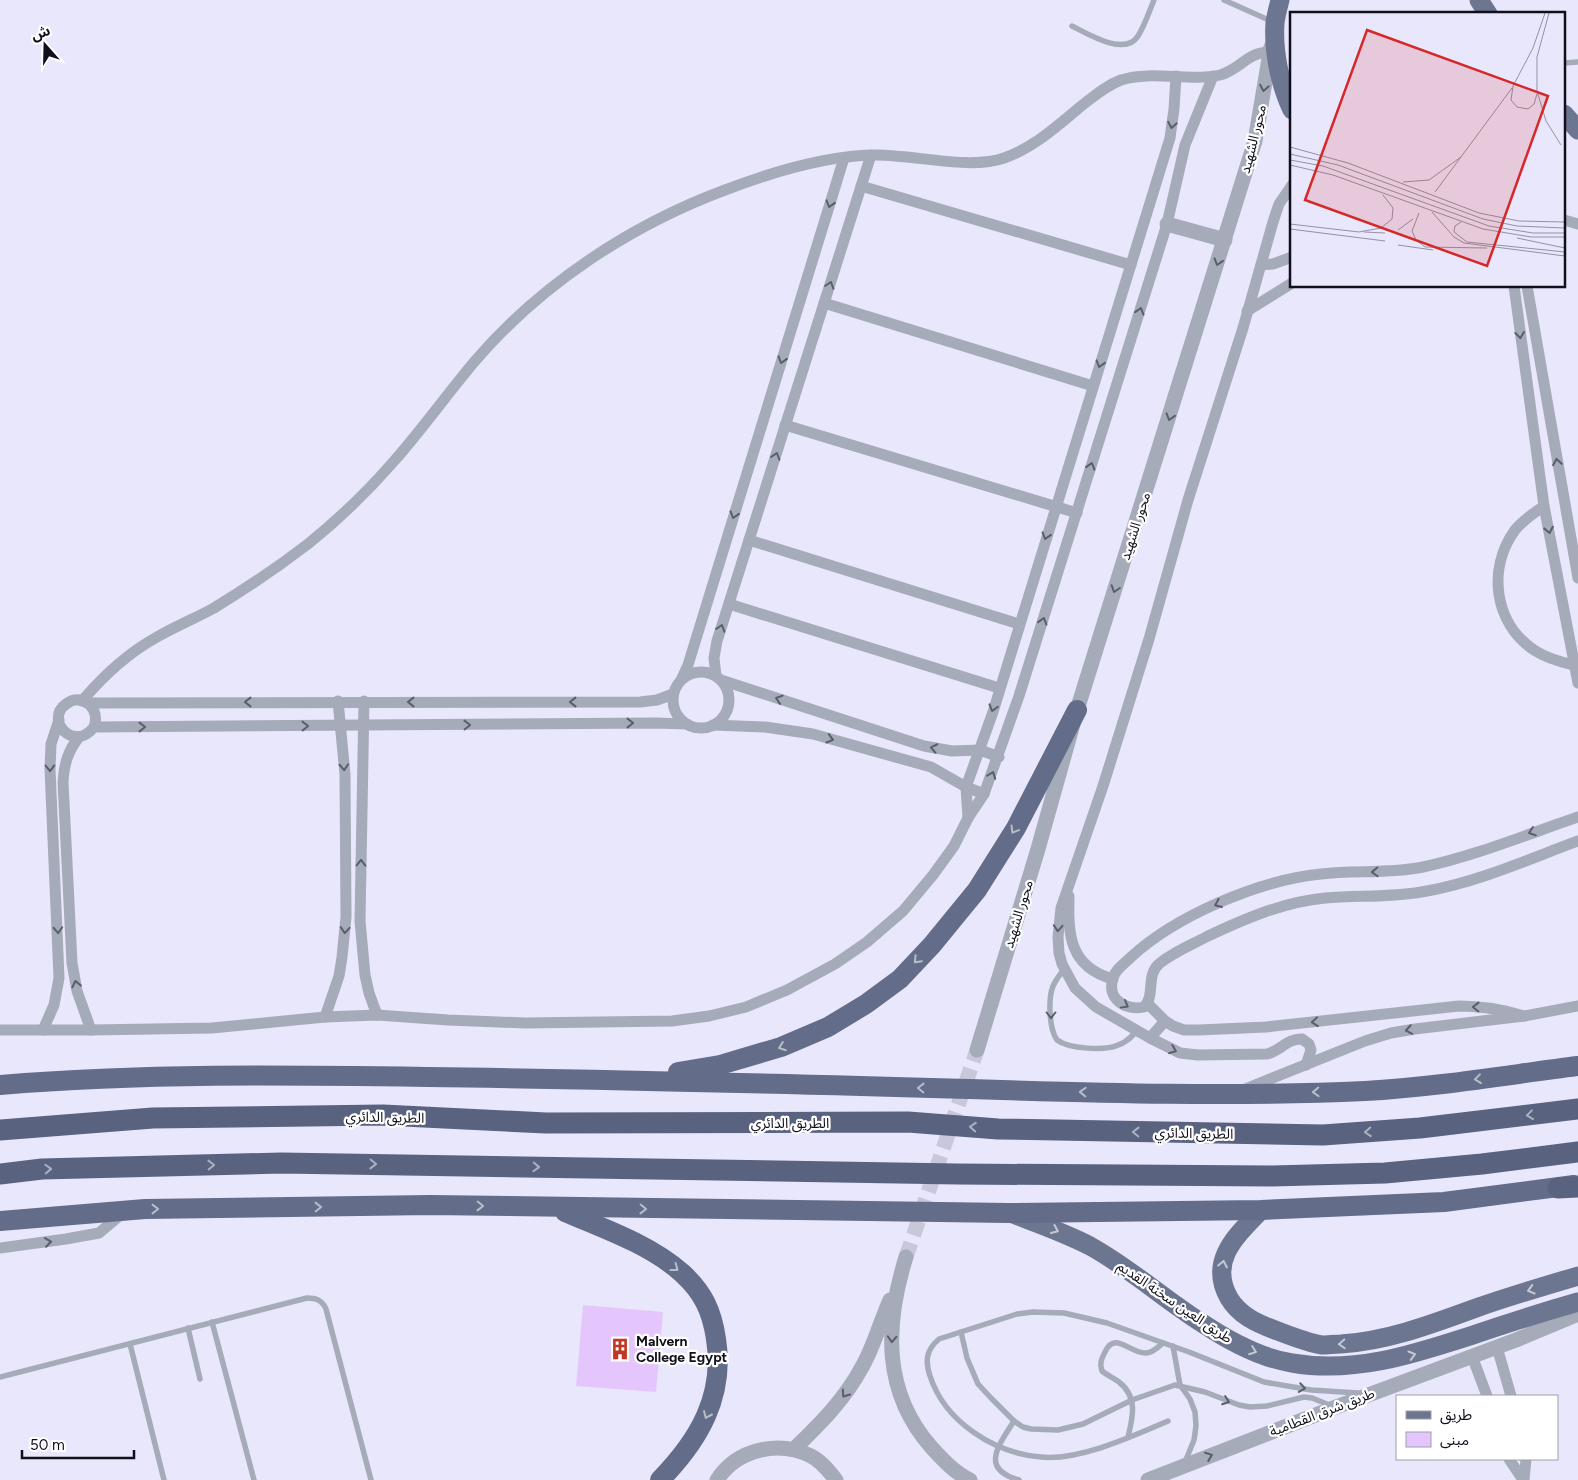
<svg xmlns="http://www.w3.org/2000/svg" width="1578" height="1480" viewBox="0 0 1578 1480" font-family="Figtree,'Noto Sans Arabic',sans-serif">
	<rect width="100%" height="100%" fill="#e9e7fc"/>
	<!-- building -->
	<polygon fill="#e5c6fc" points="583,1305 663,1312 656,1392 576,1386"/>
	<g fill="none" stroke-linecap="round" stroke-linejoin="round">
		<!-- tertiary-tunnel -->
		<polyline stroke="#c9c7da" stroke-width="15" stroke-dasharray="15 8" stroke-linecap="butt" points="906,1257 977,1050"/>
		<!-- service -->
		<g stroke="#a6abb9" stroke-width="5.5">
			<polyline points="1224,0 1271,21"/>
			<path d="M1072,26C1088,34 1125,57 1138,36C1145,25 1149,12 1154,0"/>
			<polyline points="1564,63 1578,62"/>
			<path d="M1064,970C1060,974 1056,980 1053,986C1048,999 1049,1029 1057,1040C1069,1049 1105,1051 1118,1045C1126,1043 1131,1037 1137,1031"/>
			<polyline points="212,1322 254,1480"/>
			<polyline points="188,1328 200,1379"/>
			<polyline points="961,1332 967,1358 978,1384 991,1398 1014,1421 1023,1427 1031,1429 1058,1430 1083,1424 1132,1400 1175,1385 1205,1392 1239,1405 1250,1407 1267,1406 1304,1397 1312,1398 1332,1406"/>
			<polyline points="130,1344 164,1480"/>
			<polyline points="1173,1346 1180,1385 1190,1399 1195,1412 1196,1426 1194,1440 1185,1462"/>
			<path d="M0,1377L307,1298C316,1298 322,1300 326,1309L371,1480"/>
			<path d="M1014,1421C999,1445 979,1469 1019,1480"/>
			<path d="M1168,1421C1133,1436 1079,1461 1041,1457C994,1453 945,1422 930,1376C925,1361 926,1350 939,1339L1017,1314L1033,1312L1064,1313L1107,1323L1189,1352L1264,1382L1311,1390L1358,1393"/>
			<path d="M1128,1437C1133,1417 1138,1397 1119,1382C1113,1378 1107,1375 1102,1371C1099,1363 1102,1358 1105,1352C1115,1330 1130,1354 1146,1353C1153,1353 1158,1347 1163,1343"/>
		</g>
		<!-- minor -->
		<g stroke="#a6abb9" stroke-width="11">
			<path d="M1292,185L1279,204L1273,222L1243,328L1188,500L1149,639L1103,786L1061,908L1058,937L1059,953L1062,964L1075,988L1096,1007L1150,1038L1180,1053L1198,1055L1267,1054C1280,1051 1288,1038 1302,1039L1309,1044L1311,1050L1306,1065"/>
			<polyline points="861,186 1131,265"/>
			<polyline points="1564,220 1578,224"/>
			<polyline points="1261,265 1273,264 1292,257"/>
			<polyline points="1514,286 1544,506 1578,683"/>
			<polyline points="1527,286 1578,578"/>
			<polyline points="824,303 1093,386"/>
			<polyline points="1247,311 1292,283"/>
			<polyline points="785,425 1077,513"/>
			<path d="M1544,506C1534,513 1523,520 1515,530C1487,569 1494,623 1534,650C1546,658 1560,662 1574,665"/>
			<polyline points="749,540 1019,624"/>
			<polyline points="729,604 999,688"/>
			<circle cx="701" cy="700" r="28"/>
			<polyline points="716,676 714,658 717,641 871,155"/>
			<polyline points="682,678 688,665 844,158"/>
			<polyline points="721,680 924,746 952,751 980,750 999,757"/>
			<path d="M82,701C104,675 128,653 157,637C176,626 196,618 214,608C247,588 278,567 308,544C339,519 369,490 395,460C423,428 448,393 475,361C541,284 631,225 725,190C772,172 826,155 877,155C915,155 970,170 1004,158C1033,148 1056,127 1080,107C1093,97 1105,86 1121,80C1152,70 1189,82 1220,75C1241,69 1247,52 1270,52"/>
			<polyline points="364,701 360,921 365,975 369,993 377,1015"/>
			<polyline points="87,703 640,702 657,700 673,694"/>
			<polyline points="713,725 765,727 813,734 931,767 966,787 984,794"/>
			<path d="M94,727C98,716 94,703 80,700C75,699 70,701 66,704C44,720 74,753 94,727L656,723L687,724"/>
			<path d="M79,737C68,751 64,764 63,782L72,963L77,991L91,1030"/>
			<path d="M1578,817C1528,834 1475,856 1423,867C1389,874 1355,870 1321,874C1259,880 1175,916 1130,958C1124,964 1115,970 1113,978C1106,999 1126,1011 1144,1007C1156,995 1145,975 1160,963C1174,952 1191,945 1206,937C1244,919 1283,902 1325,898C1359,895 1393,898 1427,891C1478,882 1529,859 1578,841"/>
			<polyline points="968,818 966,787 993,712 1170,138 1174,109 1176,76"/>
			<path d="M1069,896C1068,934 1069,967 1113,979"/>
			<path d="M1148,1004L1165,1021L1173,1026L1184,1030H1199L1266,1027L1459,1006C1482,1006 1502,1009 1524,1016"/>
			<polyline points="325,1017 339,976 342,957 346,917 345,774 338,701"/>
			<polyline points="0,1030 91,1030 212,1028 325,1017 377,1015 448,1020 525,1023 672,1021 709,1016 746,1007 787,990 835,964 867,942 903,911 933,875 954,846 968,818 984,794 1019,696 1167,224 1185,145 1213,76"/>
			<polyline points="43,1030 54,1005 59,978 50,769 51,744 59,720"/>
			<polyline points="1150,1038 1165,1021"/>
			<polyline points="1245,1089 1365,1041 1391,1033 1415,1029 1524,1016 1578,1006"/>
			<polyline points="0,1248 66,1239 99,1233 124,1212"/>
			<polyline points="1497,1347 1511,1396"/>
			<polyline points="1472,1356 1487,1396"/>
			<polyline points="1509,1459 1523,1480"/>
			<polyline points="1524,1480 1526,1459"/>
		</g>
		<!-- tertiary -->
		<g stroke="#a6abb9" stroke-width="15">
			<polyline points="1167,224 1225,240"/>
			<polyline points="977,1050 1038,849 1077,710 1255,141 1271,47"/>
			<path d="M906,1257C885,1324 882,1392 932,1448C943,1460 955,1473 970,1480"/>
			<path d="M794,1449C820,1424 845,1399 862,1367C874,1346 880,1322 890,1300"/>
			<path d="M717,1480C737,1449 778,1440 811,1456C821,1461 829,1471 836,1480"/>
			<polyline points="1148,1480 1336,1407 1516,1340 1578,1314"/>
		</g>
		<!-- primary -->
		<g stroke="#6d7690" stroke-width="19">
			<path d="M1280,0C1278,8 1276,15 1275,23C1273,51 1280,85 1292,110"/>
			<polyline points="1479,0 1488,14"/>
			<polyline points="1564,114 1578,130"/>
			<path d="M1261,1210C1236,1236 1208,1261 1229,1298C1239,1315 1256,1323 1275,1330C1288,1335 1308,1343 1322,1345C1328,1345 1335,1344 1341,1344C1388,1341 1432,1324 1476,1308C1510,1296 1544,1286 1578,1276"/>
			<path d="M1013,1214C1039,1224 1065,1233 1090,1246C1130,1268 1164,1299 1202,1323C1229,1341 1260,1358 1292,1363C1355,1374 1414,1354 1473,1335C1508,1323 1543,1312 1578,1302"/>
		</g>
		<!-- trunk -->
		<g stroke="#636c88" stroke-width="20">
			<polyline points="678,1072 720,1065 781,1047 828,1027 866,1004 900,979 932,945 977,890 1016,828 1077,710"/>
			<path d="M0,1085C143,1073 285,1075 428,1077C608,1079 788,1084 968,1089C1101,1093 1233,1097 1365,1091C1436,1087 1507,1075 1578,1066"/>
			<path d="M565,1212C603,1228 651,1245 682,1273C703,1292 712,1311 716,1339C725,1396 699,1440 660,1480"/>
			<polyline points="0,1221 145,1209 430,1205 1009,1213 1261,1210 1444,1202 1574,1185"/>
		</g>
		<!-- motorway -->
		<g stroke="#596380" stroke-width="21">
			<polyline points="0,1130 153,1118 383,1115 546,1123 908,1122 998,1129 1323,1135 1420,1128 1578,1109"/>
			<polyline points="0,1174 42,1169 281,1163 957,1174 1272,1176 1385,1173 1482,1164 1578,1152"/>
			<polyline points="1558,1188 1578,1187"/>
		</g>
	</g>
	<!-- one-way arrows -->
	<defs><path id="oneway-chevron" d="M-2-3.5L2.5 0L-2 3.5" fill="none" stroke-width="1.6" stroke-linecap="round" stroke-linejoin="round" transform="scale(1.25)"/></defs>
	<g stroke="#5c5d6a">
		<use href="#oneway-chevron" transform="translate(1264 88) rotate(100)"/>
		<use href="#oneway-chevron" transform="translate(1172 125) rotate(100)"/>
		<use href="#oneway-chevron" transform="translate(830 204) rotate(107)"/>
		<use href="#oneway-chevron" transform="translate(1218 262) rotate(107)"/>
		<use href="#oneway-chevron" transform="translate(830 285) rotate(-72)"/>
		<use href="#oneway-chevron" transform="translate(1140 311) rotate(-73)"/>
		<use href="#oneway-chevron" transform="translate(1520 335) rotate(83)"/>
		<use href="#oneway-chevron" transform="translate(782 360) rotate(107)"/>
		<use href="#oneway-chevron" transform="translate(1100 364) rotate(107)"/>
		<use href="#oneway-chevron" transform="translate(1170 417) rotate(107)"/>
		<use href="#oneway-chevron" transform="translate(776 456) rotate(-72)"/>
		<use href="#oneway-chevron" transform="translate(1557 462) rotate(-99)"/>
		<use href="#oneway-chevron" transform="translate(1091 466) rotate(-73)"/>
		<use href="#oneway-chevron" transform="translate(734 515) rotate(107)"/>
		<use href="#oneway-chevron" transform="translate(1549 530) rotate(79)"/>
		<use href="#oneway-chevron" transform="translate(1046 536) rotate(107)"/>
		<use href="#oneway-chevron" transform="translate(1115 589) rotate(108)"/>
		<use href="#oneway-chevron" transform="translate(1043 621) rotate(-73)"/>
		<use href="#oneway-chevron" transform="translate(721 628) rotate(-72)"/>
		<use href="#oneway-chevron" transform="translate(779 699) rotate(-162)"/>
		<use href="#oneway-chevron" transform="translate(248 702) rotate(180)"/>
		<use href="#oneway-chevron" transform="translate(411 702) rotate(-180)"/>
		<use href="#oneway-chevron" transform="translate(573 702) rotate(180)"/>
		<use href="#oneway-chevron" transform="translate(993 708) rotate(106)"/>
		<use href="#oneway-chevron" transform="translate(630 723)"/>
		<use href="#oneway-chevron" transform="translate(467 725) rotate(-1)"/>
		<use href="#oneway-chevron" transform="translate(305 726) rotate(-1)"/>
		<use href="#oneway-chevron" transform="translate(142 727)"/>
		<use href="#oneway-chevron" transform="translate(830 739) rotate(16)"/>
		<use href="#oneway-chevron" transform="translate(934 748) rotate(-168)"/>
		<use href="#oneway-chevron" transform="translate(344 767) rotate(87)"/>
		<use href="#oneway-chevron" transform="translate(50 768) rotate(89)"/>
		<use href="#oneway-chevron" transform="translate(992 775) rotate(-69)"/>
		<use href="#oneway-chevron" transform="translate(1532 832) rotate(161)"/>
		<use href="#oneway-chevron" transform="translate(361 863) rotate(-89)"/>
		<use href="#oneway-chevron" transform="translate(1375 872) rotate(178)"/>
		<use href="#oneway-chevron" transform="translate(1218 904) rotate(157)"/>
		<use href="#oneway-chevron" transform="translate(1058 928) rotate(94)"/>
		<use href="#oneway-chevron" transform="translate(58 930) rotate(87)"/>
		<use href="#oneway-chevron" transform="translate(345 930) rotate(94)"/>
		<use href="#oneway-chevron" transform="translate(76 984) rotate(-102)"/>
		<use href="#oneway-chevron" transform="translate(1125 1005) rotate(29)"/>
		<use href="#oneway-chevron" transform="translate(1476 1007) rotate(-179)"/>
		<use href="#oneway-chevron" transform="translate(1051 1015) rotate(90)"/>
		<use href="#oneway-chevron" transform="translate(1315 1022) rotate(174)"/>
		<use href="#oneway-chevron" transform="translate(1409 1030) rotate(170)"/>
		<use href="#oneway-chevron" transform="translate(1173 1050) rotate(22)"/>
		<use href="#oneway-chevron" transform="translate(48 1242) rotate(-8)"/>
		<use href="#oneway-chevron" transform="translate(892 1339) rotate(93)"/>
		<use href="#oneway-chevron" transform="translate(1302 1388) rotate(9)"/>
		<use href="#oneway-chevron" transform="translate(845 1394) rotate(125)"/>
		<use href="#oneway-chevron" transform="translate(1226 1401) rotate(20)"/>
		<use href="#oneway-chevron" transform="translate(1209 1456) rotate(-21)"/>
	</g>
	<g stroke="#b9bdc9">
		<use href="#oneway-chevron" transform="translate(1014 830) rotate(121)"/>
		<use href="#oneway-chevron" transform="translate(917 960) rotate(134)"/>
		<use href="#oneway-chevron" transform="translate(782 1047) rotate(160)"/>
		<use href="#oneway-chevron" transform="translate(1478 1079) rotate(173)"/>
		<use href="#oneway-chevron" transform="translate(921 1088) rotate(-179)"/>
		<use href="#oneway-chevron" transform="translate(1083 1092) rotate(-178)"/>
		<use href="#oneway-chevron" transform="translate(1316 1092) rotate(178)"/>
		<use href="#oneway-chevron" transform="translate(480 1206) rotate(1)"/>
		<use href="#oneway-chevron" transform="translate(318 1207) rotate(-1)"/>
		<use href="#oneway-chevron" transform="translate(155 1209)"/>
		<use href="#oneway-chevron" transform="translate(643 1209) rotate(1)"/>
		<use href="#oneway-chevron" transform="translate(675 1268) rotate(37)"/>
		<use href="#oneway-chevron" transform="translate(707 1415) rotate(114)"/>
	</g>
	<g stroke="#acb1c0">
		<use href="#oneway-chevron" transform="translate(1530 1115) rotate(173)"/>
		<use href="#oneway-chevron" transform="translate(973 1127) rotate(-176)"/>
		<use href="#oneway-chevron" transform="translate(1136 1132) rotate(-179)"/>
		<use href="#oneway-chevron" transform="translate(1368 1132) rotate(176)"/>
		<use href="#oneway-chevron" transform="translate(373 1164) rotate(1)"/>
		<use href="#oneway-chevron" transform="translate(211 1165) rotate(-1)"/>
		<use href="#oneway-chevron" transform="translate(536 1167) rotate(2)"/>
		<use href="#oneway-chevron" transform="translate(48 1169) rotate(-2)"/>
	</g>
	<g stroke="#c5c8d3">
		<use href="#oneway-chevron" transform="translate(1055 1230) rotate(24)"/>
		<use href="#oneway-chevron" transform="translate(1223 1264) rotate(-79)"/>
		<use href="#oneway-chevron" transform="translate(1531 1290) rotate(164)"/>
		<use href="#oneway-chevron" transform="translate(1342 1344) rotate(177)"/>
		<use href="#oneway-chevron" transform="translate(1253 1351) rotate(20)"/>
		<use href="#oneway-chevron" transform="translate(1412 1355) rotate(-16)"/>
	</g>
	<!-- icons -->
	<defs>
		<g id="building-bare" transform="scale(1.725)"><path d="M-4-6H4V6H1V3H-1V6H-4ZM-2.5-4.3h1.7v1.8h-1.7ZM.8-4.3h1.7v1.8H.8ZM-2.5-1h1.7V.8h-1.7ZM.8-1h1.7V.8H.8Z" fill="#c23622" stroke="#fff" stroke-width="2.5" paint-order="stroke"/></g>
	</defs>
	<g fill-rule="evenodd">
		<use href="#building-bare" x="620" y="1349"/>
	</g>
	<g text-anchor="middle" stroke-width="4.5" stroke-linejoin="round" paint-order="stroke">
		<!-- street labels -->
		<g font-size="14" fill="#110f1b" stroke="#fff">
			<text transform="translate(1253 139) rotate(-76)" y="5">محور الشهيد</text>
			<text transform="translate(1135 526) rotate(-72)" y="5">محور الشهيد</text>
			<text transform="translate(1018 914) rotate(-73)" y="5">محور الشهيد</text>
			<text transform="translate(385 1117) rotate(1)" y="5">الطريق الدائري</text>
			<text x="790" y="1128">الطريق الدائري</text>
			<text transform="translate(1194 1133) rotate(1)" y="5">الطريق الدائري</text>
			<text transform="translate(1175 1302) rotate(34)" y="5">طريق العين سخنة القديم</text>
			<text transform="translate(1322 1412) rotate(-21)" y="5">طريق شرق القطامية</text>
		</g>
		<!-- poi labels -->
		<g font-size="14" font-weight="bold" fill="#110f1b" stroke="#fff" text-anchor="start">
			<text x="636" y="1346">Malvern<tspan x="636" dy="16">College Egypt</tspan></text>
		</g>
	</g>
	<!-- overview -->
	<g transform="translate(1290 12)">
		<rect width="275" height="275" fill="#e9e7fc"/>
		<path fill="none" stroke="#9391a2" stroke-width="1" d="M259,1L247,45V79L256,109L271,133M247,82L244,92L238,97L227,95L221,88L223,74L243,36L255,1M0,135L58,151L189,201L229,209L275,210M0,142L48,153L193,207L227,214L275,216M0,148L33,154L199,214L243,221H275M0,153L43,163L193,217L241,225H275M113,170L139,168L171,145M145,180L222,76M142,200L164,225L174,231L275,244M129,201L122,219L126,228L135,235L197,236M171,210L165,214L164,220L177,230L275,240M0,212L69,220M0,217L95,229M108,218L123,207M69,220L91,216L102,207L103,196L93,183M74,220L95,221M227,226L275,236M108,233L143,238"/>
		<path fill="#d62828" fill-opacity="0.15" stroke="#d62828" stroke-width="2.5" d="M77,18L258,84L197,254L15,188Z"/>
		<rect width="275" height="275" fill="none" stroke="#110f1b" stroke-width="2.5"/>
	</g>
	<!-- legend -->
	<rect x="1396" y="1395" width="162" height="65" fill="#ffffff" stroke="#a09fa4"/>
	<rect x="1406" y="1411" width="25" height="8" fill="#6d7690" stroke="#a09fa4"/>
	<text x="1440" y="1420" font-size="15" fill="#110f1b">طريق</text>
	<rect x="1406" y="1432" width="25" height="15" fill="#e5c6fc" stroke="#a09fa4"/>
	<text x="1440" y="1445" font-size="15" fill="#110f1b">مبنى</text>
	<!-- north arrow -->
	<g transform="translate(45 45) rotate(340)" stroke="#ffffff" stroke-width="4" paint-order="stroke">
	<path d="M0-4L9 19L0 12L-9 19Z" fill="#110f1b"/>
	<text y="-8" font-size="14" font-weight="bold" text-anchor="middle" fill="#110f1b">ش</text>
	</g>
	<!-- scale -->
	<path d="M22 1450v8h112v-8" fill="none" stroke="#110f1b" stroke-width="2.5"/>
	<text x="30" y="1450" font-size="15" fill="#110f1b" stroke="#ffffff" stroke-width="4" paint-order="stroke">50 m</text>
</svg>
